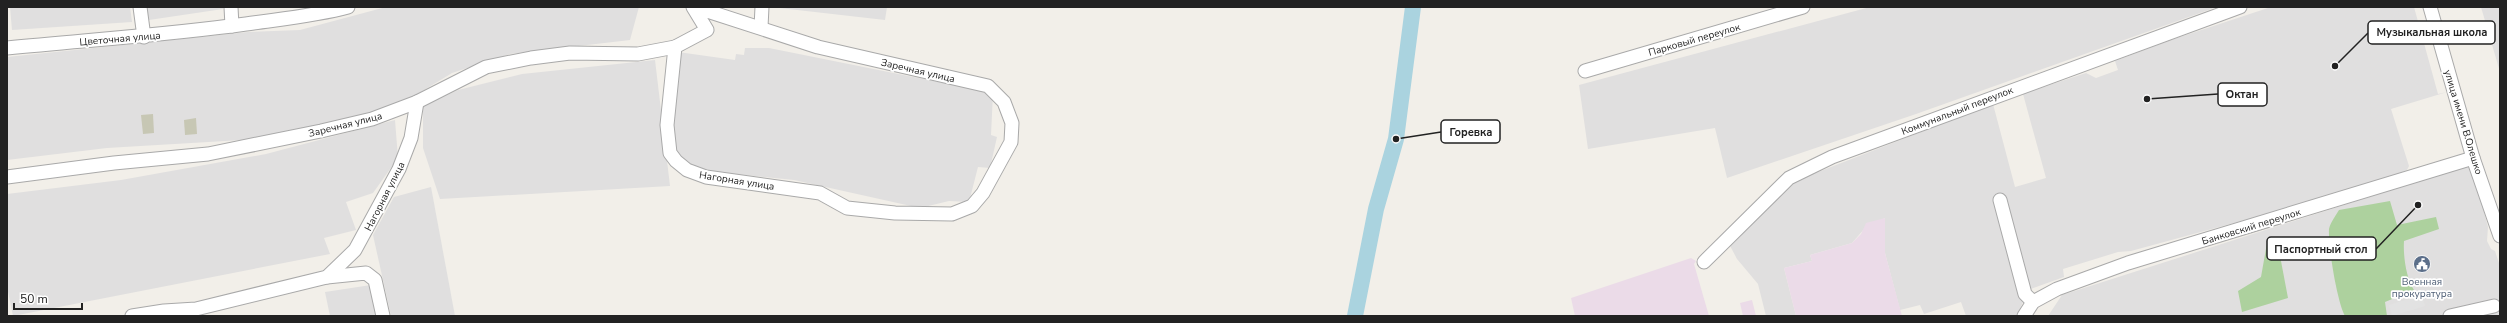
<svg xmlns="http://www.w3.org/2000/svg" width="2507" height="323" viewBox="0 0 2507 323" font-family="'Nunito Sans',sans-serif">
	<rect width="100%" height="100%" fill="#f2efe9"/>
	<!-- residential -->
	<g fill="#e0dfdf">
		<polygon points="10,7 130,7 132,22 12,30"/>
		<polygon points="147,7 223,7 223,9 149,20"/>
		<polygon points="386,7 639,7 630,40 510,54 452,73 406,101 368,115 242,140 107,148 7,160 7,57 248,32 300,30"/>
		<polygon points="771,7 887,7 885,20"/>
		<polygon points="1870,7 2217,7 1916,114 1727,178 1715,128 1588,149 1579,85"/>
		<polygon points="2271,7 2414,7 2438,94 2447,92 2391,109 2409,166 2407,170 2363,188 2131,251 2118,252 2063,269 2064,277 2028,290 2017,316 1966,316 1961,302 1924,314 1920,305 1900,310 1885,253 1885,218 1865,228 1852,243 1810,255 1812,261 1784,268 1796,316 1766,316 1758,284 1737,259 1728,242 1768,208 1766,205 1800,179 1993,104 2015,187 2046,178 2023,94 2025,93 2086,73 2096,78 2118,70 2115,61 2168,41"/>
		<polygon points="2481,7 2500,7 2500,72"/>
		<polygon points="745,48 769,48 993,93 991,135 997,137 990,168 978,167 969,202 949,201 920,208 794,180 698,170 674,151 672,135 678,52 735,60 736,54 744,55"/>
		<polygon points="655,60 670,186 440,199 423,148 423,106 458,90 522,74"/>
		<polygon points="395,120 398,158 373,193 346,202 356,230 324,238 330,254 13,316 7,287 7,194 121,180 266,154"/>
		<polygon points="2466,166 2473,170 2488,227 2487,241 2491,249 2495,251 2500,266 2500,316 2048,316 2062,295"/>
		<polygon points="431,187 455,316 391,316 373,235 394,197"/>
		<polygon points="371,285 378,316 330,316 325,292"/>
	</g>
	<!-- industrial -->
	<g fill="#ebdbe8">
		<polygon points="1885,218 1885,253 1902,316 1796,316 1784,268 1812,261 1810,255 1852,243 1861,234 1866,223"/>
		<polygon points="1691,258 1696,261 1694,264 1709,316 1575,316 1571,298"/>
		<polygon points="1752,300 1756,316 1743,316 1740,303"/>
	</g>
	<!-- construction -->
	<g fill="#c7c7b4">
		<polygon points="153,114 154,133 143,134 141,115"/>
		<polygon points="196,118 197,134 185,135 184,120"/>
	</g>
	<!-- forest -->
	<g fill="#add19e">
		<path d="M2390,201L2397,225L2436,217L2439,229L2404,241C2403,255 2406,278 2414,290L2385,302L2387,316H2345C2337,301 2328,247 2329,229C2330,223 2336,215 2339,210Z"/>
		<polygon points="2277,240 2288,298 2242,312 2238,291 2261,277 2267,243"/>
	</g>
	<!-- parking -->
	<polygon fill="#e2e2e2" points="2422,295 2425,306 2392,316 2389,305"/>
	<g fill="none" stroke-linecap="round" stroke-linejoin="round">
		<!-- river -->
		<polyline stroke="#aad3df" stroke-width="16" points="1355,316 1376,209 1396,139 1413,7"/>
		<!-- minor casing -->
		<g stroke="#a9a9a9" stroke-width="15">
			<g id="minor">
				<polyline points="140,7 144,37"/>
				<polyline points="231,7 232,26"/>
				<polyline points="693,7 707,30 675,47 667,125 670,153 676,161 687,170 706,177 820,193 847,208 895,213 952,214 972,206 983,193 1011,142 1012,123 1004,102 988,86 818,47 695,7"/>
				<polyline points="2430,7 2473,158 2500,236"/>
				<polyline points="761,27 762,7"/>
				<path d="M7,48C87,40 167,35 246,24C280,19 315,16 348,7"/>
				<polyline points="1585,71 1803,7"/>
				<polyline points="7,177 114,163 208,154 321,131 372,119 417,102 486,67 531,58 570,53 638,54 675,47"/>
				<polyline points="2000,200 2025,294 2033,302"/>
				<polyline points="1704,262 1789,178 1832,157 2240,7"/>
				<polyline points="327,277 366,273 375,280 383,316"/>
				<polyline points="132,316 164,311 196,309 327,277 355,250 399,169 411,138 417,102"/>
				<polyline points="2024,316 2033,302 2057,289 2128,263 2473,158"/>
				<polyline points="2450,316 2494,306"/>
			</g>
		</g>
		<!-- minor -->
		<use href="#minor" stroke="#fff" stroke-width="13"/>
	</g>
	<!-- icons -->
	<defs>
		<g id="civic-disc" transform="scale(0.9)"><circle r="9.5" fill="#5c6f8a" stroke="#fff"/><path d="M-.6-6.5H3V-4.5H.6V-3L4-1V1h2V6H-6V1h2V-1L-.6-3ZM-1.2 2.5V6h2.4V2.5Z" fill="#fff"/></g>
	</defs>
	<g fill-rule="evenodd">
		<use href="#civic-disc" x="2422" y="264"/>
	</g>
	<g text-anchor="middle" stroke-width="3.5" stroke-linejoin="round" paint-order="stroke">
		<!-- street labels -->
		<g font-size="10" fill="#222" stroke="#fff">
			<text transform="translate(120 38) rotate(-5)" y="4">Цветочная улица</text>
			<text transform="translate(1694 39) rotate(-16)" y="4">Парковый переулок</text>
			<text transform="translate(918 70) rotate(13)" y="4">Заречная улица</text>
			<text transform="translate(1957 110) rotate(-21)" y="4">Коммунальный переулок</text>
			<text transform="translate(2464 122) rotate(73)" y="4">улица имени В.Олешко</text>
			<text transform="translate(345 124) rotate(-14)" y="4">Заречная улица</text>
			<text transform="translate(737 180) rotate(9)" y="4">Нагорная улица</text>
			<text transform="translate(384 196) rotate(-63)" y="4">Нагорная улица</text>
			<text transform="translate(2251 226) rotate(-17)" y="4">Банковский переулок</text>
		</g>
		<!-- service labels -->
		<g font-size="10" fill="#4e5e75" stroke="#fff">
			<text x="2422" y="285">Военная<tspan x="2422" dy="12">прокуратура</tspan></text>
		</g>
	</g>
	<!-- callouts -->
	<path fill="none" stroke="#222" stroke-width="1.5" d="M2335 66L2368 33M2147 99L2218 94M1396 139L1441 132M2418 205L2376 249"/>
	<g fill="#222" stroke="#fff" stroke-width="1.5">
		<circle cx="2335" cy="66" r="4"/>
		<circle cx="2147" cy="99" r="4"/>
		<circle cx="1396" cy="139" r="4"/>
		<circle cx="2418" cy="205" r="4"/>
	</g>
	<g fill="#fff" stroke="#222" stroke-width="1.5">
		<rect x="2368" y="21" width="127" height="23" rx="4"/>
		<rect x="2218" y="83" width="49" height="23" rx="4"/>
		<rect x="1441" y="120" width="59" height="23" rx="4"/>
		<rect x="2267" y="237" width="109" height="23" rx="4"/>
	</g>
	<g font-size="11" text-anchor="middle" font-weight="bold" fill="#222">
		<text x="2432" y="36">Музыкальная школа</text>
		<text x="2242" y="98">Октан</text>
		<text x="1471" y="136">Горевка</text>
		<text x="2321" y="253">Паспортный стол</text>
	</g>
	<!-- border -->
	<rect width="2507" height="323" fill="none" stroke="#222222" stroke-width="16"/>
	<!-- scale -->
	<path d="M14 303v6h68v-6" fill="none" stroke="#222222" stroke-width="2"/>
	<text x="20" y="303" font-size="12" fill="#222222" stroke="#ffffff" stroke-width="3" paint-order="stroke">50 m</text>
</svg>
